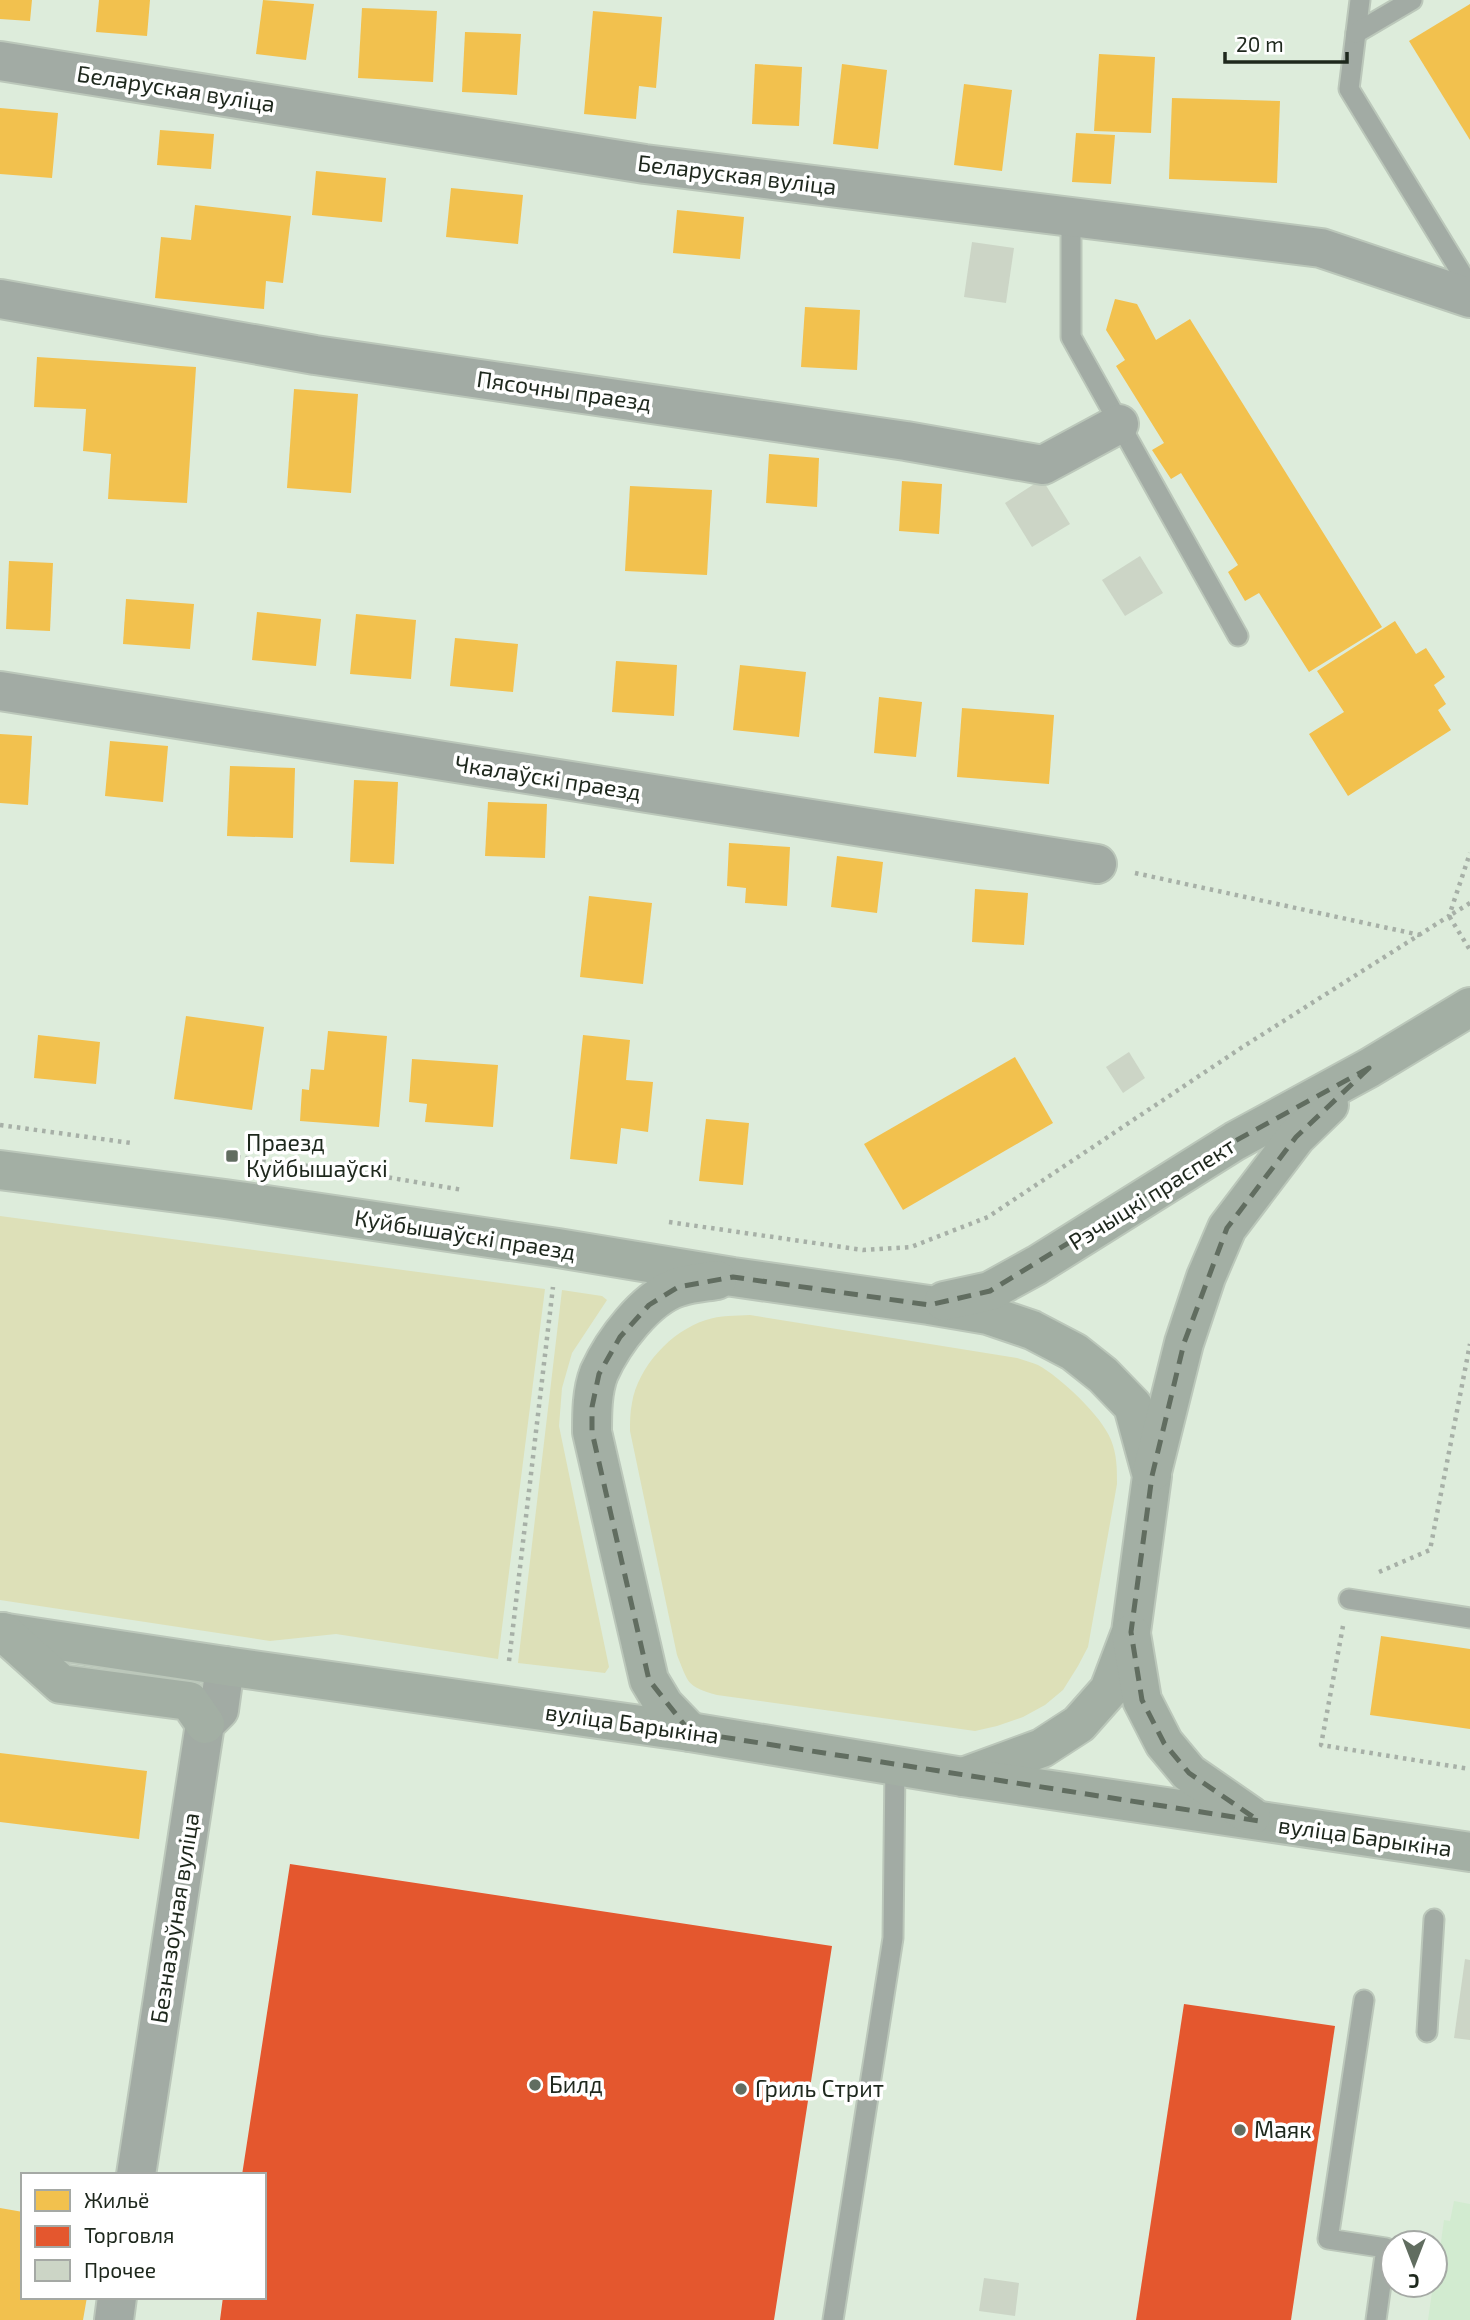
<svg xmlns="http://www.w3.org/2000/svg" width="1470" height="2320" viewBox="0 0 1470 2320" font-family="'Exo 2',sans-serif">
	<rect width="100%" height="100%" fill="#ddecdb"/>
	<!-- built -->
	<polygon fill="#d2ebd0" points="1454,2201 1470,2204 1470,2320 1428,2320 1433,2285 1435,2285 1444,2220 1450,2221"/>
	<!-- green -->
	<g fill="#dde0b8">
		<polygon points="0,1216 545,1289 498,1659 336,1634 270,1641 0,1600"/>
		<polygon points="562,1290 602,1296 607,1300 572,1353 562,1388 559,1426 609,1667 605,1673 518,1663"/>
		<path d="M750,1315L1017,1358C1023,1360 1031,1362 1038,1365C1060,1377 1102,1416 1111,1440C1117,1455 1117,1468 1117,1484L1088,1647L1078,1666L1063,1690L1045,1705L1023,1717L997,1726L975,1731L717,1695C686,1686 689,1684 677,1655L630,1431C630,1422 630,1412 632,1403C638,1367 671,1331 706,1320C720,1315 736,1316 750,1315Z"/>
	</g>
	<!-- homes -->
	<g fill="#f2c14e">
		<polygon points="0,0 32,0 30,21 0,19"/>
		<polygon points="99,0 150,0 147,36 96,32"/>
		<polygon points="263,0 314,4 306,60 256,54"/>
		<polygon points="1470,4 1470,140 1409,41"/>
		<polygon points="362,8 437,11 433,82 358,78"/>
		<polygon points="593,11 662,17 656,88 639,86 636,119 584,114"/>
		<polygon points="465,32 521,34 517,95 462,92"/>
		<polygon points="1099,54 1155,57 1151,133 1094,131"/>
		<polygon points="755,64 802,67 799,126 752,124"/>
		<polygon points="842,64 887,70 878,149 833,144"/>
		<polygon points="964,84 1012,90 1002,171 954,165"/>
		<polygon points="1172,98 1280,101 1277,183 1169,179"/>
		<polygon points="0,108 58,113 52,178 0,174"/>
		<polygon points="160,130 214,134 211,169 157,165"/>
		<polygon points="1076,133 1115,135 1111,184 1072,182"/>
		<polygon points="316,171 386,178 382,222 312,215"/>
		<polygon points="451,188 523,195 518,244 446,237"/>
		<polygon points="195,205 291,216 283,283 266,281 264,309 155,298 161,237 191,240"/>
		<polygon points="677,210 744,217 740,259 673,253"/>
		<polygon points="1115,299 1137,304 1156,340 1190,319 1382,627 1309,672 1259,593 1245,601 1228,572 1238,565 1181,473 1171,479 1152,450 1164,443 1116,366 1125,360 1106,330"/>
		<polygon points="805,307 860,310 857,370 801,367"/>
		<polygon points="37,357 196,367 187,503 108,499 111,454 83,451 86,409 34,407"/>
		<polygon points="294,389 358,394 351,493 287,488"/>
		<polygon points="769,454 819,458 817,507 766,503"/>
		<polygon points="902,481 942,484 939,534 899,531"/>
		<polygon points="630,486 712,490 707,575 625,571"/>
		<polygon points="9,561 53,563 50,631 6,629"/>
		<polygon points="126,599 194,604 190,649 123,644"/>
		<polygon points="257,612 321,619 316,666 252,660"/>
		<polygon points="356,614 416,620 411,679 350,674"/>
		<polygon points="1395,621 1416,654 1426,648 1445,677 1434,685 1446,704 1438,710 1451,730 1348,796 1309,734 1344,712 1317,671"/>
		<polygon points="455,638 518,644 513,692 450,686"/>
		<polygon points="616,661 677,665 674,716 612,712"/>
		<polygon points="740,665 806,672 799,737 733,730"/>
		<polygon points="879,697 922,702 916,757 874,753"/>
		<polygon points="962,708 1054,715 1049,784 957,777"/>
		<polygon points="0,734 32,736 28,805 0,803"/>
		<polygon points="110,741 168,746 163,802 105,796"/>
		<polygon points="230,766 295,768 293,838 227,836"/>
		<polygon points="354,780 398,782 394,864 350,862"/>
		<polygon points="488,802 547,804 545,858 485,856"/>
		<polygon points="729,843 790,847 787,906 745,903 746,888 727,886"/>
		<polygon points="837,856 883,862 877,913 831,907"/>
		<polygon points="975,889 1028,893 1024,945 972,942"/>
		<polygon points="589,896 652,903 643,984 580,977"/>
		<polygon points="186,1016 264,1027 252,1110 174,1099"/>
		<polygon points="328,1031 387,1036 379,1127 300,1121 302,1089 309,1090 311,1069 324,1070"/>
		<polygon points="38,1035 100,1042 96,1084 34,1078"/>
		<polygon points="583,1035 630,1040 626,1080 653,1082 648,1132 621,1128 617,1164 570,1159"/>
		<polygon points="1015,1057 1053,1123 903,1210 864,1144"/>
		<polygon points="412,1059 498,1065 493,1127 425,1122 427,1104 409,1102"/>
		<polygon points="706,1119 749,1123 743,1185 699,1181"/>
		<polygon points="1381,1636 1470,1649 1470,1729 1370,1715"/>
		<polygon points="0,1753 147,1771 139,1839 0,1822"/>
		<polygon points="0,2208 23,2212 23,2297 87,2297 83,2320 0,2320"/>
	</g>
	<!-- shops -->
	<g fill="#e4572e">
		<polygon points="290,1864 832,1946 774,2320 220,2320 223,2297 264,2297 264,2175 242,2175"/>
		<polygon points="1184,2004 1335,2026 1291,2320 1136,2320"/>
	</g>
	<!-- building -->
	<g fill="#ccd5c6">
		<polygon points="972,242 1014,248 1006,303 964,297"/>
		<polygon points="1042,479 1070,524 1032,547 1005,503"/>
		<polygon points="1140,556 1163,593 1125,616 1102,580"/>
		<polygon points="1129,1052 1145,1078 1123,1093 1106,1067"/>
		<polygon points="1465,1959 1470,1960 1470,2040 1454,2038"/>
		<polygon points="984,2278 1019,2283 1015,2316 979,2311"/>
	</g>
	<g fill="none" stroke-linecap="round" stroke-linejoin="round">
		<!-- service casing -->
		<g stroke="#bbc7ba" stroke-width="23">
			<g id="service">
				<polyline points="1360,0 1349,89 1470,287"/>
				<polyline points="1356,33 1412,0"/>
				<polyline points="1071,216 1071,337 1238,636"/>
				<polyline points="1349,1599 1470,1618"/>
				<polyline points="1364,2000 1328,2239 1386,2248 1376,2320"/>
				<polyline points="1427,2032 1434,1919"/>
				<polyline points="833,2320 893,1938 895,1765"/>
			</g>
		</g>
		<!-- minor casing -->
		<g stroke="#bbc7ba" stroke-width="42">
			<g id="minor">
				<polyline points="0,61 645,164 1321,248 1470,298"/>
				<polyline points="0,299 315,355 906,441 1043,465 1119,424"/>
				<polyline points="0,691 1097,864"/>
				<polyline points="136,2175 205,1724 219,1710 225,1666"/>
				<polyline points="114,2320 117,2297"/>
			</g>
		</g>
		<!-- primary casing -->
		<g stroke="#bbc7ba" stroke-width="42">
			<g id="primary">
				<polyline points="0,1170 225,1199 558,1248 733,1277 929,1305 988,1315 1032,1330 1074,1352 1103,1375 1133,1406 1152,1476 1131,1632 1109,1690 1079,1724 1042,1748 963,1777"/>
				<polyline points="944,1301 990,1291 1037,1265 1235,1141 1369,1068 1470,1007"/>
				<polyline points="1152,1472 1184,1343 1206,1277 1227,1228 1296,1137 1329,1105"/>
				<polyline points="0,1632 225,1666 690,1732 963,1777 1470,1852"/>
				<polyline points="3,1632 61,1684 189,1701 205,1724"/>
				<polyline points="1131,1634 1142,1700 1164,1743 1189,1773 1251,1816"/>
				<path d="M690,1732L664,1705L649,1680L592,1432C592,1413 592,1391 599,1373C613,1342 646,1297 679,1287C691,1283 705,1282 717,1280"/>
			</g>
		</g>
		<!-- path -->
		<g stroke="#a7b0a7" stroke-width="4.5" stroke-dasharray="3.5 5" stroke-linecap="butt">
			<polyline points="1135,873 1420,935"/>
			<polyline points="1470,903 1449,916 1470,950"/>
			<polyline points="0,1125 131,1143"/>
			<polyline points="237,1157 356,1172 463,1190"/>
			<polyline points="669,1222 863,1250 911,1247 988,1217 1241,1048 1449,916 1470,853"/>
			<polyline points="1379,1572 1430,1550 1470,1344"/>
			<polyline points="1343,1626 1321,1745 1470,1769"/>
			<polyline points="509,1661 553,1287"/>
		</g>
		<!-- service -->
		<use href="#service" stroke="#a2aba4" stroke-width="19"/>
		<!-- minor -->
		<use href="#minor" stroke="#a2aba4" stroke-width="38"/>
		<!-- primary -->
		<use href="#primary" stroke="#a3afa4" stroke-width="38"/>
	</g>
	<!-- marked area -->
	<path fill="none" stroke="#616d60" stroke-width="5" stroke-dasharray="14 9" stroke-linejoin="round" d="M1369,1068L1296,1137L1227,1228L1184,1343L1152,1476L1131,1632L1142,1700L1164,1743L1189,1773L1259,1821L690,1732L649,1680L592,1432V1407L599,1374L620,1337L649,1305L678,1287L733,1277L929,1305L990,1291L1235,1141Z"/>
	<!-- markers -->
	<g fill="#616d60" stroke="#fff" stroke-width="2.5">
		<rect x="225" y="1149" width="14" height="14" rx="3.5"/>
		<circle cx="535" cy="2085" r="7"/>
		<circle cx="741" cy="2089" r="7"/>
		<circle cx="1240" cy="2130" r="7"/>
	</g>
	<g text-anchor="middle" stroke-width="7" stroke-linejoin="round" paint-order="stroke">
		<!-- street labels -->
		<g font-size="23" fill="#1e281d" stroke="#fff">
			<text transform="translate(176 89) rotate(9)" y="8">Беларуская вуліца</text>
			<text transform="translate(737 175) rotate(7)" y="8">Беларуская вуліца</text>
			<text transform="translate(564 391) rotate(8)" y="8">Пясочны праезд</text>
			<text transform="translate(548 778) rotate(9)" y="8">Чкалаўскі праезд</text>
			<text transform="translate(1152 1194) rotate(-32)" y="8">Рэчыцкі праспект</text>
			<text transform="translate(465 1235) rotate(9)" y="8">Куйбышаўскі праезд</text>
			<text transform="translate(632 1724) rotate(8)" y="8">вуліца Барыкіна</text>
			<text transform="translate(1365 1837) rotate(8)" y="8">вуліца Барыкіна</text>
			<text transform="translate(175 1918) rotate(-81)" y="8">Безназоўная вуліца</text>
		</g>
		<!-- poi labels -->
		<g font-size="23" fill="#1e281d" stroke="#fff" text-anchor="start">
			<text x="246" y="1151">Праезд<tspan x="246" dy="26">Куйбышаўскі</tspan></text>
			<text x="549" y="2093">Билд</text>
			<text x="755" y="2097">Гриль Стрит</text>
			<text x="1254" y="2138">Маяк</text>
		</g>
	</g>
	<!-- legend -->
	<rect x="21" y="2173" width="245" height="126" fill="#ffffff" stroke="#a5a9a5" stroke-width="2"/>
	<rect x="35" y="2190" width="35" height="21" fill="#f2c14e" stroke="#a5a9a5" stroke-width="2"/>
	<text x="84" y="2208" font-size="21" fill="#1e281d">Жильё</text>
	<rect x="35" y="2226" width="35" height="21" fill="#e4572e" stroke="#a5a9a5" stroke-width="2"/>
	<text x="84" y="2243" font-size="21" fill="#1e281d">Торговля</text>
	<rect x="35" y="2260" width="35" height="21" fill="#ccd5c6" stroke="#a5a9a5" stroke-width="2"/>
	<text x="84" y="2278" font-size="21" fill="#1e281d">Прочее</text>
	<!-- north arrow -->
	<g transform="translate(1414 2264) rotate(180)"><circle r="33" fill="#ffffff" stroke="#a5a9a5" stroke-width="2"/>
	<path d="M0-5L12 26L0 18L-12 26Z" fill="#616d60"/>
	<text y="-10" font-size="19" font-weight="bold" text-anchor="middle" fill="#1e281d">С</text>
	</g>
	<!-- scale -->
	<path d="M1225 52v10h122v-10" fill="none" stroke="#1e281d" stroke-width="3.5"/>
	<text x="1236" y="52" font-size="21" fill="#1e281d" stroke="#ffffff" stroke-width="5" paint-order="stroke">20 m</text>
</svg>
